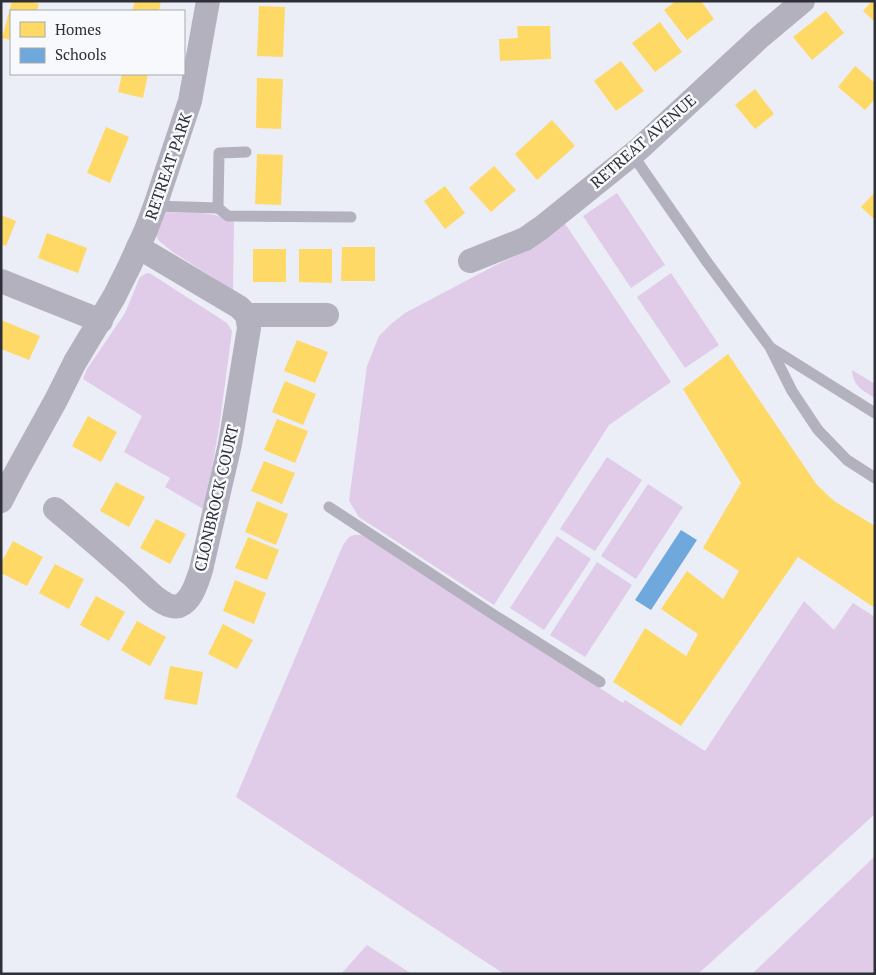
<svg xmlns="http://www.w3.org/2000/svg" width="876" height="975" viewBox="0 0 876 975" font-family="'PT Serif',serif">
	<rect width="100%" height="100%" fill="#ebeef6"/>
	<!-- green -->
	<g fill="#e0cce9">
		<polygon points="617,193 665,265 631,288 583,216"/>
		<polygon points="164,212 202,213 215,215 234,222 233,290 174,253 159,241 155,233"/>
		<polygon points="564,222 671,382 609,425 494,605 359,517 349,501 367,366 379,336 391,324 405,313 496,265 526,251"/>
		<polygon points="147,273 151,274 227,323 232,331 220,421 205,510 165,487 170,478 124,452 142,416 83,379 87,369 125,313 140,277"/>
		<polygon points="671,273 719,345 685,368 637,297"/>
		<path d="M852,370L875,384V398C862,390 853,386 852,370Z"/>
		<polygon points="607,457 642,480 595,551 560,529"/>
		<polygon points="648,484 683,507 636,579 601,556"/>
		<polygon points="354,535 361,535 369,539 598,687 623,703 625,700 705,751 804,601 834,630 853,603 875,617 875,814 698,974 504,974 236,797 343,545 349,537"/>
		<polygon points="557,536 591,559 544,630 510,608"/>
		<polygon points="597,562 632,585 585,657 550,635"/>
		<polygon points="875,856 875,974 752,974"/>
		<polygon points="367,945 412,974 341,974"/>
	</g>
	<!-- homes -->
	<g fill="#ffd966">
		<polygon points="12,1 30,1 39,4 37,11 11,11 11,40 2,38"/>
		<polygon points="135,1 161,1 159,11 132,11"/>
		<polygon points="676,1 701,1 714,19 687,40 664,10"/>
		<polygon points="872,1 875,1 875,22 863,11"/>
		<polygon points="259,6 285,7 283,57 257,56"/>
		<polygon points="826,11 844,33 812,60 793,37"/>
		<polygon points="660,22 682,52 655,72 632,43"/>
		<polygon points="517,26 550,26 551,59 500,61 499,39 518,38"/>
		<polygon points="621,61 644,91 616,111 594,81"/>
		<polygon points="855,66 875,83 875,99 865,110 838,87"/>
		<polygon points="122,74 148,74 143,98 118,92"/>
		<polygon points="257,78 283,79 281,129 256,128"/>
		<polygon points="755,89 774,114 755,129 735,105"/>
		<polygon points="552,120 575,146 537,180 515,154"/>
		<polygon points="106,127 129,137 110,183 87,173"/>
		<polygon points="257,154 283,155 281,205 255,204"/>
		<polygon points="494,166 516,190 491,212 469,188"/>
		<polygon points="445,186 465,213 445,229 424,201"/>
		<polygon points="875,192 875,220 861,207"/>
		<polygon points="1,215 16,221 6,246 1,244"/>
		<polygon points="47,233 87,248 78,273 38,258"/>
		<polygon points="342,247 375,247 375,281 341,281"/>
		<rect x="253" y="249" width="33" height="33"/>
		<polygon points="299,249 332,249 332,283 299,282"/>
		<polygon points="1,320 40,336 29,360 1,349"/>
		<polygon points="297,340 328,352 315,383 284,371"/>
		<polygon points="728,354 817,485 834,501 875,526 875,608 798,557 681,726 613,682 645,628 686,656 698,634 661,609 687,571 723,599 739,571 703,548 741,483 683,389"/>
		<polygon points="285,381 316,394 303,425 272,412"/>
		<polygon points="88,416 117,432 101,462 72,446"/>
		<polygon points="277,419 308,431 295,463 264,450"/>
		<polygon points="264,461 295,473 282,504 251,491"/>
		<polygon points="116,482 145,497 129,527 100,511"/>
		<polygon points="257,501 288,514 276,545 245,532"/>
		<polygon points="156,519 186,534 170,564 140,548"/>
		<polygon points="248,537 279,550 267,580 235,568"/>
		<polygon points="13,541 43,557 27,586 1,573 1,563"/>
		<polygon points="55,564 84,579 69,609 39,593"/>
		<polygon points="235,580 266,593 254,624 223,611"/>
		<polygon points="96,596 125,612 109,641 80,625"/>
		<polygon points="137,621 166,637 150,666 121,650"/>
		<polygon points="223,624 253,640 237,669 208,654"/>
		<polygon points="170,666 203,672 197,705 164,699"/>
	</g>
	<!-- schools -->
	<polygon fill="#6fa8dc" points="681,530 697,540 651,610 635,600"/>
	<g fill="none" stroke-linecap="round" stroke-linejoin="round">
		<!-- lane -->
		<g stroke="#b4b1bf" stroke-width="11">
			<polyline points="632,154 707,262 770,347 792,391 818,430 847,460 875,478"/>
			<polyline points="155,206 218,208 228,216 351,217"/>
			<polyline points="218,208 219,153 246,152"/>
			<polyline points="771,348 875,413"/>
			<polyline points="329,507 494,615 600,682"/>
		</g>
		<!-- street -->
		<g stroke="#b4b1bf" stroke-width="24">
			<polyline points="470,261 525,239 541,228 639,149 760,37 803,1"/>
			<polyline points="1,281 101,321"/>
			<polyline points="247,315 327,315"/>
			<polyline points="1,501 14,476 56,400 75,362 114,297 129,267 146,230 155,206 190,101 208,1"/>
			<path d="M55,509C80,530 105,551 129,573C139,581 153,598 164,603C168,606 175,607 179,606C192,601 197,582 201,570L230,444L249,328L247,315L239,307L138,247"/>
		</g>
	</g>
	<g text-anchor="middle" stroke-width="5" stroke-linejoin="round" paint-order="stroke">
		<!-- street labels -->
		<g font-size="16" fill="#2e3037" stroke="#f8f9fd">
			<text transform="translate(643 141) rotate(-41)" y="6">RETREAT AVENUE</text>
			<text transform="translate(168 166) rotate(-71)" y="6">RETREAT PARK</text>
			<text transform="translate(216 498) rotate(-77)" y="6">CLONBROCK COURT</text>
		</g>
	</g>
	<!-- border -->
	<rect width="876" height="975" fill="none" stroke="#2e3037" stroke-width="5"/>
	<!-- legend -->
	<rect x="10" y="10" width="175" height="65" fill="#f8f9fd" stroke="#a7a9ae"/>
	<rect x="20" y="22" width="25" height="15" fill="#ffd966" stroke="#a7a9ae"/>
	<text x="55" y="35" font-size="15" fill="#2e3037">Homes</text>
	<rect x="20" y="48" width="25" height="15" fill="#6fa8dc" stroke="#a7a9ae"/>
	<text x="55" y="60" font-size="15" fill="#2e3037">Schools</text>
</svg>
